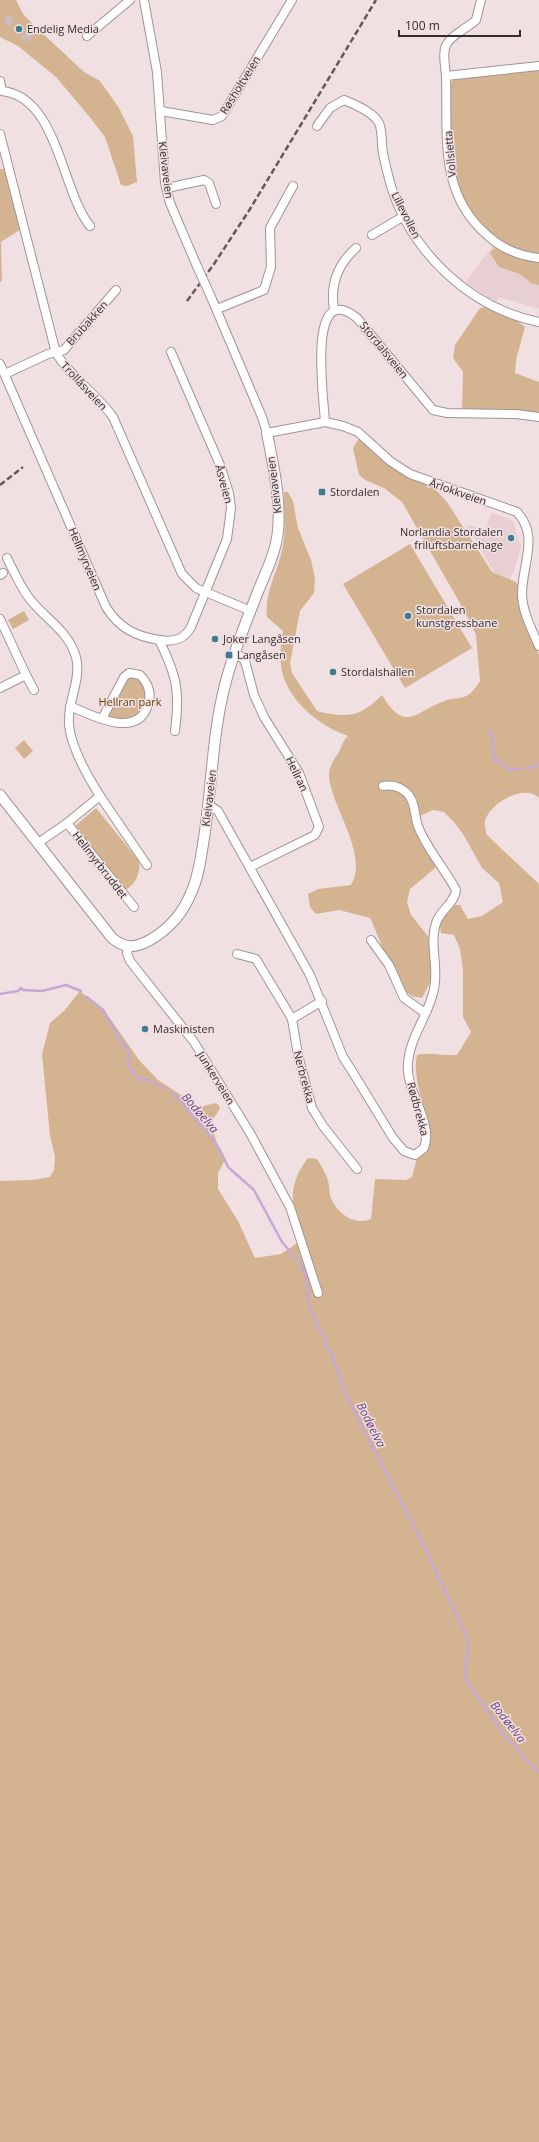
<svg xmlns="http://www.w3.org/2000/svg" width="539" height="2142" viewBox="0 0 539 2142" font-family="'Open Sans',sans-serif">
	<rect width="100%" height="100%" fill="#f1e0e2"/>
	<!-- built -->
	<g fill="#e8d0d2">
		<polygon points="493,246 516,257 539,262 539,309 499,297 496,302 465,282"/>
		<polygon points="491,513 513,520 521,547 514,571 504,590 467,526 470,525 485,530"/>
	</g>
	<!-- green -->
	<g fill="#d4b490">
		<polygon points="0,0 16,0 23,14 40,31 84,72 100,81 119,108 133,136 137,182 127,186 121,185 105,137 88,115 56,77 18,46 0,37"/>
		<path d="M539,69V255C494,249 457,212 451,167C448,141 449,113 448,87L454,79Z"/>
		<polygon points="0,169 4,169 21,229 1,242 2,281 0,282"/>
		<polygon points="494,248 521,259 539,263 539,285 531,283 520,274 499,267 490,253"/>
		<polygon points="486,307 516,320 525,327 516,360 515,373 539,382 539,414 463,411 462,409 463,372 453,358 455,345 480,308"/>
		<path d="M359,438L397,471L433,487L447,502L492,572L516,582L519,587L527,627L539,655V798C524,783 490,803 485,821C484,824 486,830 486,834L539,884V2142H0V1181L32,1180L50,1177L54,1170L55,1157L50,1136L42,1054L50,1023L64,1011L80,991L109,1017L139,1060L158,1080L199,1107L216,1103L220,1107C219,1113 214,1115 213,1121C210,1133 221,1149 225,1160L218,1173V1189L238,1221L255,1258L281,1254L303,1239C291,1207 286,1187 308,1158L317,1159C322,1167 327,1175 329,1185C330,1189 329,1194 331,1198C338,1214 354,1226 371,1219L375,1179L406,1180L412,1177L417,1158L430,1143C430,1114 411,1083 417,1055C431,1052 442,1056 457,1055L471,1032L463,1017V970L460,949L454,935L441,933L439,920L455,905H460L468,919L482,916L503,902L499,883L482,868L463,834L453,821L444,812L433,810L420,816L419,824L438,862L434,869L410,889L407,902L411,915L434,944L436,971L422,998C418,997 414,997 410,995C393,982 380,938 370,918L339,910L316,914L310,907L308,894L318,889L351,885C369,855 332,808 329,777C328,768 334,759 339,752C342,746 343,740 348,736C321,727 288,701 282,671C279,658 281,644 283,631L267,617C264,592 279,570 283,545C286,528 284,510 284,492H288L293,501L298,528L311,560L315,578L314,593L300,611L290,663L292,673L317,711C348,718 359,718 382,695C405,733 414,713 444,701C452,698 462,699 468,695C473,692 477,685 480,681L476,635L465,612L402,502L384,488L365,480L359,475L353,448Z"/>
		<polygon points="410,544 472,648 405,688 343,584"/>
		<polygon points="24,611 29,620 13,629 8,620"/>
		<polygon points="128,677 139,678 147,691 146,703 138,715 129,720 108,718 108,714"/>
		<polygon points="24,740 33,751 24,759 15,748"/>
		<path d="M96,808L139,861C141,873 135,886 123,891L74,827Z"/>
	</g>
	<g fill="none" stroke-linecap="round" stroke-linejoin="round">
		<!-- stream -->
		<g stroke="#c6a8d8" stroke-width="2.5">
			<polyline points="489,730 492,735 495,761 500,761 508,769 521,769"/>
			<polyline points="527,769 539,764"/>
			<polyline points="0,994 18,991 21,988 23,990 42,991 66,985 81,991"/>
			<polyline points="87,997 103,1010 129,1053 128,1065 135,1075 141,1080 150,1080 165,1089"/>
			<polyline points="171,1093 180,1100 210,1136 220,1150 228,1167 254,1190 282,1242 301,1264 305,1274 310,1308 319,1328 325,1336 326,1348 330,1350 348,1399 424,1546 468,1639 465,1678 505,1736 539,1773"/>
		</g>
		<!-- minor-tunnel -->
		<polyline stroke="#cbbcbe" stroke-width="8" stroke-dasharray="8 4" stroke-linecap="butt" points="6,18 30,40"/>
		<!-- minor casing -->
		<g stroke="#a39395" stroke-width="10">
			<g id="minor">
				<polyline points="144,0 157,72 165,183 170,203 196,264"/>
				<polyline points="87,36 130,0"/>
				<path d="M539,66L446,76C448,135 438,193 487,235C501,248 520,256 539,258"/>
				<path d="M446,76C444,53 439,45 461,31C466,27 472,24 476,20L481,0"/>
				<path d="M0,81L2,91C58,97 61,190 90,226"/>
				<polyline points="161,111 213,120 222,116 292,0"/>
				<path d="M317,126L330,108L344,100C354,104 374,113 379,123C383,132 381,144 383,153C385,164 388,175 391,186C412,253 470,308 539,322"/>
				<path d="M0,134L56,353C71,378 96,393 113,417L182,574L196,588L251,611"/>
				<polyline points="167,188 204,180 209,183 216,204"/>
				<polyline points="372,235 404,216"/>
				<path d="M211,297L262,417L267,433L325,422L343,426L358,432L390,461L410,474L517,512C539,536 523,561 522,593C522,611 532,630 539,646"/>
				<polyline points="217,309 264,290 271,267 270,228 293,186"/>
				<path d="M334,309C330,285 337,265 356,248"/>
				<path d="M0,364L106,607C119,628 135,636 159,640C177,676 180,691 175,731"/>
				<polyline points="5,374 48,354 64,350 116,290"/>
				<path d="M325,422C324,400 306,277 357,318L433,410L447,413L516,414L539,417"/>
				<path d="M7,558C14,572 20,586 29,598C45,619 68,630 76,657C81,678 70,697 69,717C67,741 88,777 100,796"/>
				<polyline points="0,575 3,573"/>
				<polyline points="0,619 26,675 0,688"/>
				<path d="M159,640C173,642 184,640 191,627L227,539L231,508L229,493L220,465L171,352"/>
				<polyline points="235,651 245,661 254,695 264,717 299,773 319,827 315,835 250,867"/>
				<polyline points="26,675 34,690"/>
				<path d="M70,706C91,715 137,740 148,705C152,693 148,683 140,675L129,673L124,677L102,719"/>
				<path d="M209,805L218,811L310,975L343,1057L352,1071L393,1138L404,1151L415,1155L424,1148C434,1122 405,1091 408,1063C410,1036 429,1015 434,989C439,967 429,944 436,923C440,910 455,903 456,890C445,869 426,848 418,826C414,815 416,804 408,794C401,787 393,784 383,786"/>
				<polyline points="38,843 67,823"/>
				<polyline points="134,907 67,823 100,796 147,865"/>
				<polyline points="371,940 389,965 404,998 425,1013"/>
				<polyline points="128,948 127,953 130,961 194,1042 250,1133 290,1207 318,1293"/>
				<polyline points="237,954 256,959 288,1012 292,1019 298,1055 312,1108 323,1126 357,1169"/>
				<polyline points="292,1019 322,1001"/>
			</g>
		</g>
		<!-- tertiary casing -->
		<g stroke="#a39395" stroke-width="12">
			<path id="tertiary" d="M0,795L112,938C125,949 136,948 150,940C169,929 183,913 191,893C199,876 201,856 204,838C212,787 212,735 225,685C233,652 247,620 259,589C267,570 276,551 278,531C281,499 273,464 267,433"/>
		</g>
		<!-- minor -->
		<use href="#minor" stroke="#fff" stroke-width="8"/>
		<!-- tertiary -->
		<use href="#tertiary" stroke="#fff" stroke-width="10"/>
		<!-- rail -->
		<g stroke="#62595a" stroke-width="2.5" stroke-dasharray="6 3" stroke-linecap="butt">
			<polyline points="187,301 214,264 250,209 376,0"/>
			<polyline points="0,485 23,467"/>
		</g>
		<!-- minor-bridge casing -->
		<g stroke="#a39395" stroke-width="10" stroke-linecap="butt">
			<polyline id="minor-bridge" points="196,264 211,297"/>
		</g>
		<!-- minor-bridge -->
		<use href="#minor-bridge" stroke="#fff" stroke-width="8"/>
	</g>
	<!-- markers -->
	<g fill="#3e7c92" stroke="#f1e0e2" stroke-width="1.5">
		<circle cx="19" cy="29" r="4"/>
		<rect x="318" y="488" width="8" height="8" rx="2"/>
		<circle cx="511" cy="538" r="4"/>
		<circle cx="408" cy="616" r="4"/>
		<circle cx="215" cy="639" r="4"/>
		<rect x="225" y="651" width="8" height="8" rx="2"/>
		<circle cx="333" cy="672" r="4"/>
		<circle cx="145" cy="1029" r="4"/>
	</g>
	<g text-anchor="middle" stroke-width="3" stroke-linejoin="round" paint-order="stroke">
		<!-- poi labels -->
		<g font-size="11" fill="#342d2e" stroke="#f1e0e2" text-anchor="start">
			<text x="27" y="33">Endelig Media</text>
			<text x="330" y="496">Stordalen</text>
			<text x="503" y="536" text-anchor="end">Norlandia Stordalen<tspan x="503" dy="13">friluftsbarnehage</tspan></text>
			<text x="416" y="614">Stordalen<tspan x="416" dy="13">kunstgressbane</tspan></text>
			<text x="223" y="643">Joker Langåsen</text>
			<text x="237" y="659">Langåsen</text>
			<text x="341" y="676">Stordalshallen</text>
			<text x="153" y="1033">Maskinisten</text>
		</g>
		<!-- street labels -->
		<g font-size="11" fill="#342d2e" stroke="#f1e0e2">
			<text transform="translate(240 85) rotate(-58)" y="4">Røsholtveien</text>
			<text transform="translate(450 154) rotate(-95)" y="4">Vollsletta</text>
			<text transform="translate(166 170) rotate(83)" y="4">Kleivaveien</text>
			<text transform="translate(406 215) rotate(63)" y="4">Lillevollen</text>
			<text transform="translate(87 323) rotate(-48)" y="4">Brubakken</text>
			<text transform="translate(384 350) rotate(51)" y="4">Stordalsveien</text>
			<text transform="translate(84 386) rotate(47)" y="4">Trollåsveien</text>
			<text transform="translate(224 484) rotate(75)" y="4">Åsveien</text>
			<text transform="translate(274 485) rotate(-97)" y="4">Kleivaveien</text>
			<text transform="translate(458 492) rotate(19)" y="4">Årlokkveien</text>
			<text transform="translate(85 559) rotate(67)" y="4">Hellmyrveien</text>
			<text transform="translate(297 774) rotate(64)" y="4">Hellran</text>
			<text transform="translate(209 798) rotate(-83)" y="4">Kleivaveien</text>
			<text transform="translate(100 865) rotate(52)" y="4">Hellmyrbruddet</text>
			<text transform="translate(304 1077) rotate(75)" y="4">Nerbrekka</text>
			<text transform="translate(216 1078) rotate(58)" y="4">Junkerveien</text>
			<text transform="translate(418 1109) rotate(75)" y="4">Rødbrekka</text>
		</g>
		<!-- park labels -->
		<g font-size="11" fill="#67420b" stroke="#f1e0e2">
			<text x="130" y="706">Hellran park</text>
		</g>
		<!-- water labels -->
		<g font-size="12" font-style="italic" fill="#69437f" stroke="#f1e0e2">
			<text transform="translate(200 1113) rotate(49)" y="4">Bodøelva</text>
			<text transform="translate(371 1425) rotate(63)" y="4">Bodøelva</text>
			<text transform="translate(508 1722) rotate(52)" y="4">Bodøelva</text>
		</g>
	</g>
	<!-- scale -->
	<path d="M399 30v6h121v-6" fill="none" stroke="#342d2e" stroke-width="2"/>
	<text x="405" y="30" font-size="12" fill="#342d2e" stroke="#f1e0e2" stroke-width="3" paint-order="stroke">100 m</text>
</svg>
